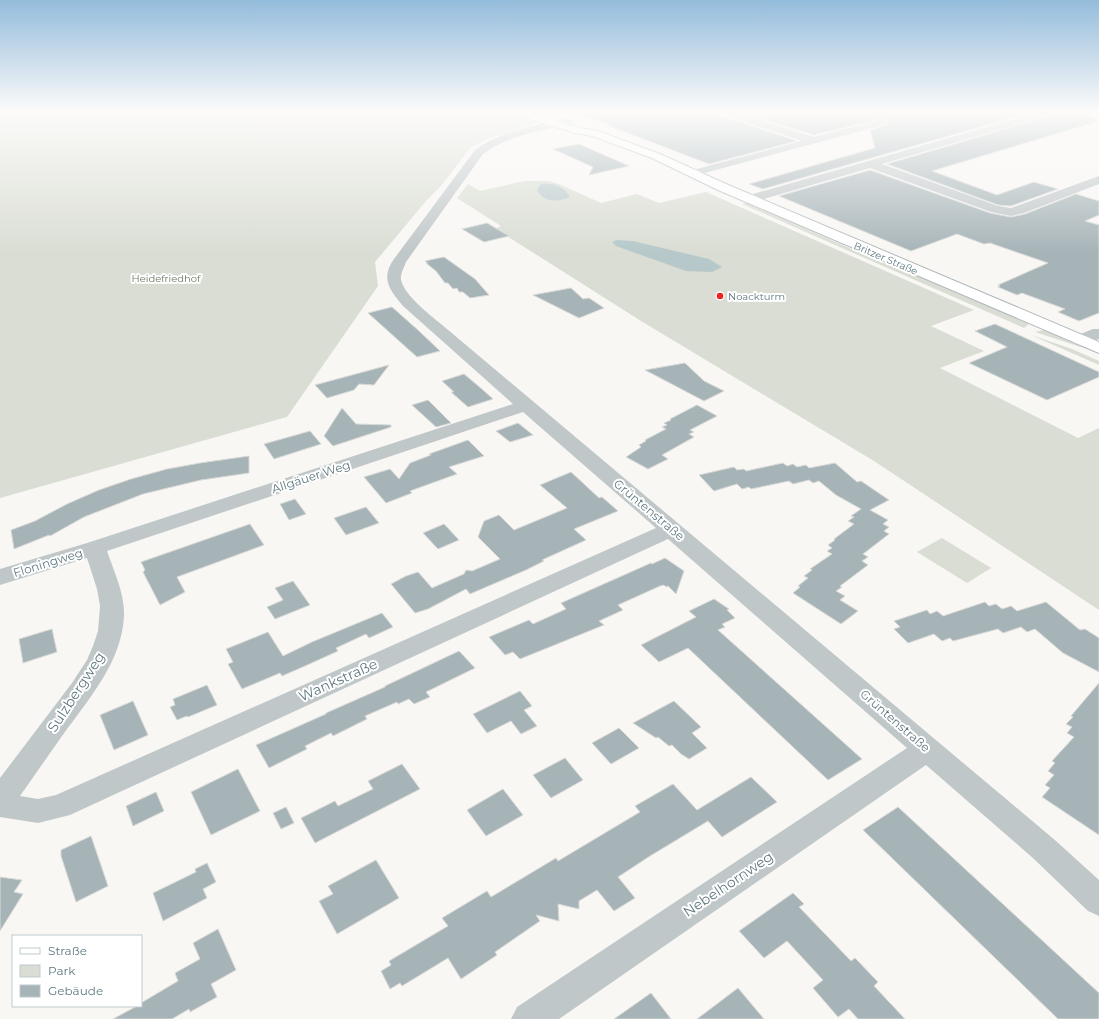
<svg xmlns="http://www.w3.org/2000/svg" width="1099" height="1019" viewBox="0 0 1099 1019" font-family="Montserrat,sans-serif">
	<rect width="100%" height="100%" fill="#f8f7f4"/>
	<!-- green -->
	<g fill="#d9ddd3">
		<polygon points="0,111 504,111 537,122 531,124 530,126 489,138 471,147 441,186 426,201 375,262 378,286 287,417 0,498"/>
		<polygon points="524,181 549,181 559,184 601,203 637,194 659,203 706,192 974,310 931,326 984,351 940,368 1078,438 1099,428 1099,610 874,461 641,321 507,236 508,236 496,228 501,226 457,198 468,184 480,191"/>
		<polygon points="750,202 756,205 753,206 900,270 903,269 1030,323 1024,328 742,204"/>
		<polygon points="1044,330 1096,352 1035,332"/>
		<polygon points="1031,335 1072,349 1099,361 1099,365"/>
		<polygon points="942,538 991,568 967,583 917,552"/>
	</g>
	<!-- water -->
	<g fill="#b6c8ca">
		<path d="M541,184C554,183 563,186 570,197C559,202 544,203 537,190Z"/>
		<polygon points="617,240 633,241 709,259 722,267 712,272 686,271 616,246 612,242"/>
	</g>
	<!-- building -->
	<g fill="#a6b4b7" stroke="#d9d9d7">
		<polygon points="577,111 701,111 740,122 797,141 709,164 607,125 610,125 577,113"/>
		<polygon points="783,111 1036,111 763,189 749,184 875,148 870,130 887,125 889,123 889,121 883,118 814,135 762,119 779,114"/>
		<polygon points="1059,111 1082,111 1099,121 932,171 997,195 1034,182 1058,189 1011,206 998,205 887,164 1056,114"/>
		<polygon points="579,144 629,166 589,175 593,167 553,149"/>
		<polygon points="870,170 990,213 1011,217 1025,214 1076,194 1099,201 1099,215 1085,221 1099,225 1099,313 1079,321 1058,312 1065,309 1022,293 1017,295 998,287 1000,286 998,285 1048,263 990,243 984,244 957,234 911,251 779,196"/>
		<polygon points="487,223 509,236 484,242 462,229"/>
		<polygon points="444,257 475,279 489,295 470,298 463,292 459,292 457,288 453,289 448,283 445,283 436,271 426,263 428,263 425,261"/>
		<polygon points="571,288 583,299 589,298 604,308 579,318 533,295"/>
		<polygon points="392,307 419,331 440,351 417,357 368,313"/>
		<polygon points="995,324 1099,372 1099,377 1047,400 969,363 1007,347 975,331"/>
		<polygon points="685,363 704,381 724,391 704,401 645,370"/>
		<polygon points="389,365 374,385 359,384 354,390 327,398 315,385"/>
		<polygon points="464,374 483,390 493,399 468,407 451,392 454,392 442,381"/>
		<polygon points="428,400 451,423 436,427 412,405"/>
		<polygon points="697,405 717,416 690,430 694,432 689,434 694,437 662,455 668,459 648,469 626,457 641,447 639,445 646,441 645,440 666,429 662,427 667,425 664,423 671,420 670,419"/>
		<polygon points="342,408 356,424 391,425 391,427 333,446 324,436"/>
		<polygon points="518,423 533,435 510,442 496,431"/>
		<polygon points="310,431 321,444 274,459 264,444"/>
		<polygon points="468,440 484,456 449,467 457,474 410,491 412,493 386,503 364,477 390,469 399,479 410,463 431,455 429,454"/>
		<polygon points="249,456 249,473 201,480 143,494 84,517 50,536 49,535 14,549 11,530 35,521 67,504 99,490 131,479 167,469 200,463"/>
		<polygon points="783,463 787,466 793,464 797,467 806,465 809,468 835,463 857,482 861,481 889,500 870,510 888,520 883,524 889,527 884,531 889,534 863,554 868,557 862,561 868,565 840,586 842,587 836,591 845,596 840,600 858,611 841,624 793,593 800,587 798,586 808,578 804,576 812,570 810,569 832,554 827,551 832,548 828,545 835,540 834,539 854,524 848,521 854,517 851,516 861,509 836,495 819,481 813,483 809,480 793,484 789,481 751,489 749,487 742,489 737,484 714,491 699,475 734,467 737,470 744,469 746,471"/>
		<polygon points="571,472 599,498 602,497 618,511 574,529 586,540 542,560 544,561 526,570 470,594 466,589 428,609 415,613 391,584 406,576 418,572 432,588 464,574 466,570 472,571 500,559 478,537 484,521 499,515 514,530 567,508 540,485"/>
		<polygon points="295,499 306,514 289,520 280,504"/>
		<polygon points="366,507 379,523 346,535 334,518"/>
		<polygon points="250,524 264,545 177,577 185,592 160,605 143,572 145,570 141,562"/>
		<polygon points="444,524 459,540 438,549 423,533"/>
		<polygon points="665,558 684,571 676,594 668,586 666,587 664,585 660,586 618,605 623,610 599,621 604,625 520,659 513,652 505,655 489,637 529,620 533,624 566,609 561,603 651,563 652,564"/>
		<polygon points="293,581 310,605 275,619 267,607 283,600 275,588"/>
		<polygon points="714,599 729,609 727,610 735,618 722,624 725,627 718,630 862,759 828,780 688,648 659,662 641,645 696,617 689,611"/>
		<polygon points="985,602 989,606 996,604 1002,609 1011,606 1017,611 1046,602 1080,630 1085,629 1099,638 1099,672 1063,653 1035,629 1027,632 1021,627 1003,633 998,629 953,641 950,638 942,641 934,634 908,643 894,629 900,627 894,621 927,610 930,614 937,611 943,616"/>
		<polygon points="382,613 393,627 369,638 366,634 336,648 338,651 305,666 282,676 280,673 242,689 228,664 233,662 226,649 268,632 283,656 312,642"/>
		<polygon points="52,629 57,652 23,663 19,639"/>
		<polygon points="459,651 475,668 426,692 430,697 414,704 409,699 398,704 397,702 365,716 367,719 333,736 331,733 305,746 307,749 269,768 256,745 326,714 326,713 385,687 385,686"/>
		<polygon points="1099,683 1099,835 1042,797 1050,788 1045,785 1054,775 1048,771 1055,763 1052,761 1074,737 1067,733 1072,727 1066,724 1073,717 1071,716"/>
		<polygon points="207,685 217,705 188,717 187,716 177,720 170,707 175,705 173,699"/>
		<polygon points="520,691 532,706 524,710 537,726 521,734 511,721 487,733 473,714"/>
		<polygon points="133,701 148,735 114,750 100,715"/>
		<polygon points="674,701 701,727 692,733 707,748 689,759 681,754 672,745 669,746 658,737 656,738 633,723"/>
		<polygon points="619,728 639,748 611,764 592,743"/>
		<polygon points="565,758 583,780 551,798 533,775"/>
		<polygon points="402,764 420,789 315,843 301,818 335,801 338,806 373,789 368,781"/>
		<polygon points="238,769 260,811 211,835 191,792"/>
		<polygon points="751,777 777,802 722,837 708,821 650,856 618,877 635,898 614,911 597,890 579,901 579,909 558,904 559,921 536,915 540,921 495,952 497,955 461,979 448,958 402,986 400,983 390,989 381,971 391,965 389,961 448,926 442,918 487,891 491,897 556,858 558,861 640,812 635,806 673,784 697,810"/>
		<polygon points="503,789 523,815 486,836 467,810"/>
		<polygon points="156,792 164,811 133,826 126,806"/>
		<polygon points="286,807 294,823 281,829 273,813"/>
		<polygon points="898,807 1099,993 1099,1019 1058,1019 863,830"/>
		<polygon points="91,836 108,886 76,902 61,856 61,850"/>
		<polygon points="376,860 399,898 337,934 319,901 333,894 328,886"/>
		<polygon points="207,863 216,882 203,889 207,898 163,921 153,893 196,872 195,869"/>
		<polygon points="0,877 22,880 14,892 23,894 0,931"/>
		<polygon points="793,893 804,904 799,907 851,961 855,958 878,982 874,986 905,1019 858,1019 849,1009 838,1017 813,988 823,980 787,941 764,958 739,931"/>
		<polygon points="218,929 236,970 211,984 217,997 190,1012 189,1009 172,1019 113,1019 137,1006 141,1006 141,1003 178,981 175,973 200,959 193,943"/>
		<polygon points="738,988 764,1019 697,1019"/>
		<polygon points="651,993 671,1019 614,1019"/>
	</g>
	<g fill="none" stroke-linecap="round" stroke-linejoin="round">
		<!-- major casing -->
		<g stroke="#b1b9bc" stroke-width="2">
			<polygon id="major" points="509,111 525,111 580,128 598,131 660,154 726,184 1099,342 1099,353 718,190 652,158 592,136 575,133 510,113"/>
		</g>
		<!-- minor -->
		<g fill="#c0c7c9" fill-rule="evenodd">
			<polygon points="731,111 749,111 742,114 747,116 764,111 781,111 779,113 757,119 814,137 883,119 888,122 887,124 697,175 689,175 687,173 689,171 802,141 728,116 726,114"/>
			<polygon points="1042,111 1058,111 1056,113 882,164 998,206 1011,208 1099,176 1099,184 1024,213 1011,216 991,212 870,168 750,203 746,202 744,199 746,196"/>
			<path d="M568,118L573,121L572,123C541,131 508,135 483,154L406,262C404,268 400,274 401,280C405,296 429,314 441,324L1056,841L1099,880V916L1088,911L1034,859L926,765L559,1019H511L517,1007L907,748L668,539L70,815L38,823L0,817V778L72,683L87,660L93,646L98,631L100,606L97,589L87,558L0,585V569L87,543L513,404L403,306C390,290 380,279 394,259L475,150C502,130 536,126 568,118ZM523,412L656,528L56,795L38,799L20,796C34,776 48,756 62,736C88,700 122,662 124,616C125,594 114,572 107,551Z"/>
			<polygon points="1093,329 1099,329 1099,339 1079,345 1073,343 1071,340 1073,337"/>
		</g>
		<!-- major -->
		<use href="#major" fill="#fff" fill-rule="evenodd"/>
	</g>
	<!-- sky -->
	<linearGradient id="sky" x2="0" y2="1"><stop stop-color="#94bcdc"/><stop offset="0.44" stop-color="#fcfbfa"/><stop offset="1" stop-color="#fcfbfa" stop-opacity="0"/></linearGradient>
	<rect width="1099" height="254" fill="url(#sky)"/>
	<!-- markers -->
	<circle fill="#ef201d" stroke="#fff" stroke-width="1.5" cx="720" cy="296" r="4"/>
	<g text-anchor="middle" stroke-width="4" stroke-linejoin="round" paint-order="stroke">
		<!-- far-street labels -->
		<g font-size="10" fill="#607a82" stroke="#fff">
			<text transform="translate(886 258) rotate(23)" y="4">Britzer Straße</text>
		</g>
		<!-- far-park labels -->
		<g font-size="10" fill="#6a7960" stroke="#fff">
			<text x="166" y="282">Heidefriedhof</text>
		</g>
		<!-- far-poi labels -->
		<g font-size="10" fill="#607a82" stroke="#fff" text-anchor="start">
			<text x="728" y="300">Noackturm</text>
		</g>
		<!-- street labels -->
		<g font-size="12" fill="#607a82" stroke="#fff">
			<text transform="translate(311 477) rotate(-18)" y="4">Allgäuer Weg</text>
			<text transform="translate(649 510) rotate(40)" y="4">Grüntenstraße</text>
			<text transform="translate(48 563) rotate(-17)" y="4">Floningweg</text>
			<text transform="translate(895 721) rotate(41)" y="4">Grüntenstraße</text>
		</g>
		<!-- near-street labels -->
		<g font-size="14" fill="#607a82" stroke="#fff">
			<text transform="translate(338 680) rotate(-24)" y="5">Wankstraße</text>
			<text transform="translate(76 692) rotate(-57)" y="5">Sulzbergweg</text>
			<text transform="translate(728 884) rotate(-34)" y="5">Nebelhornweg</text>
		</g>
	</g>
	<!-- legend -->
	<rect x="12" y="935" width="130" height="72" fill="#ffffff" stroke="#bfcacd"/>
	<rect x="20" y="948" width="20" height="6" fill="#ffffff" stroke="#bfcacd"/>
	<text x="48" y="955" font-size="12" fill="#607a82">Straße</text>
	<rect x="20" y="965" width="20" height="12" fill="#d9ddd3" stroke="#bfcacd"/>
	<text x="48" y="975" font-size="12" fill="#607a82">Park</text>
	<rect x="20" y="985" width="20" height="12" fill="#a6b4b7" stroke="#bfcacd"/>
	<text x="48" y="995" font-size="12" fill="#607a82">Gebäude</text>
</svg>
